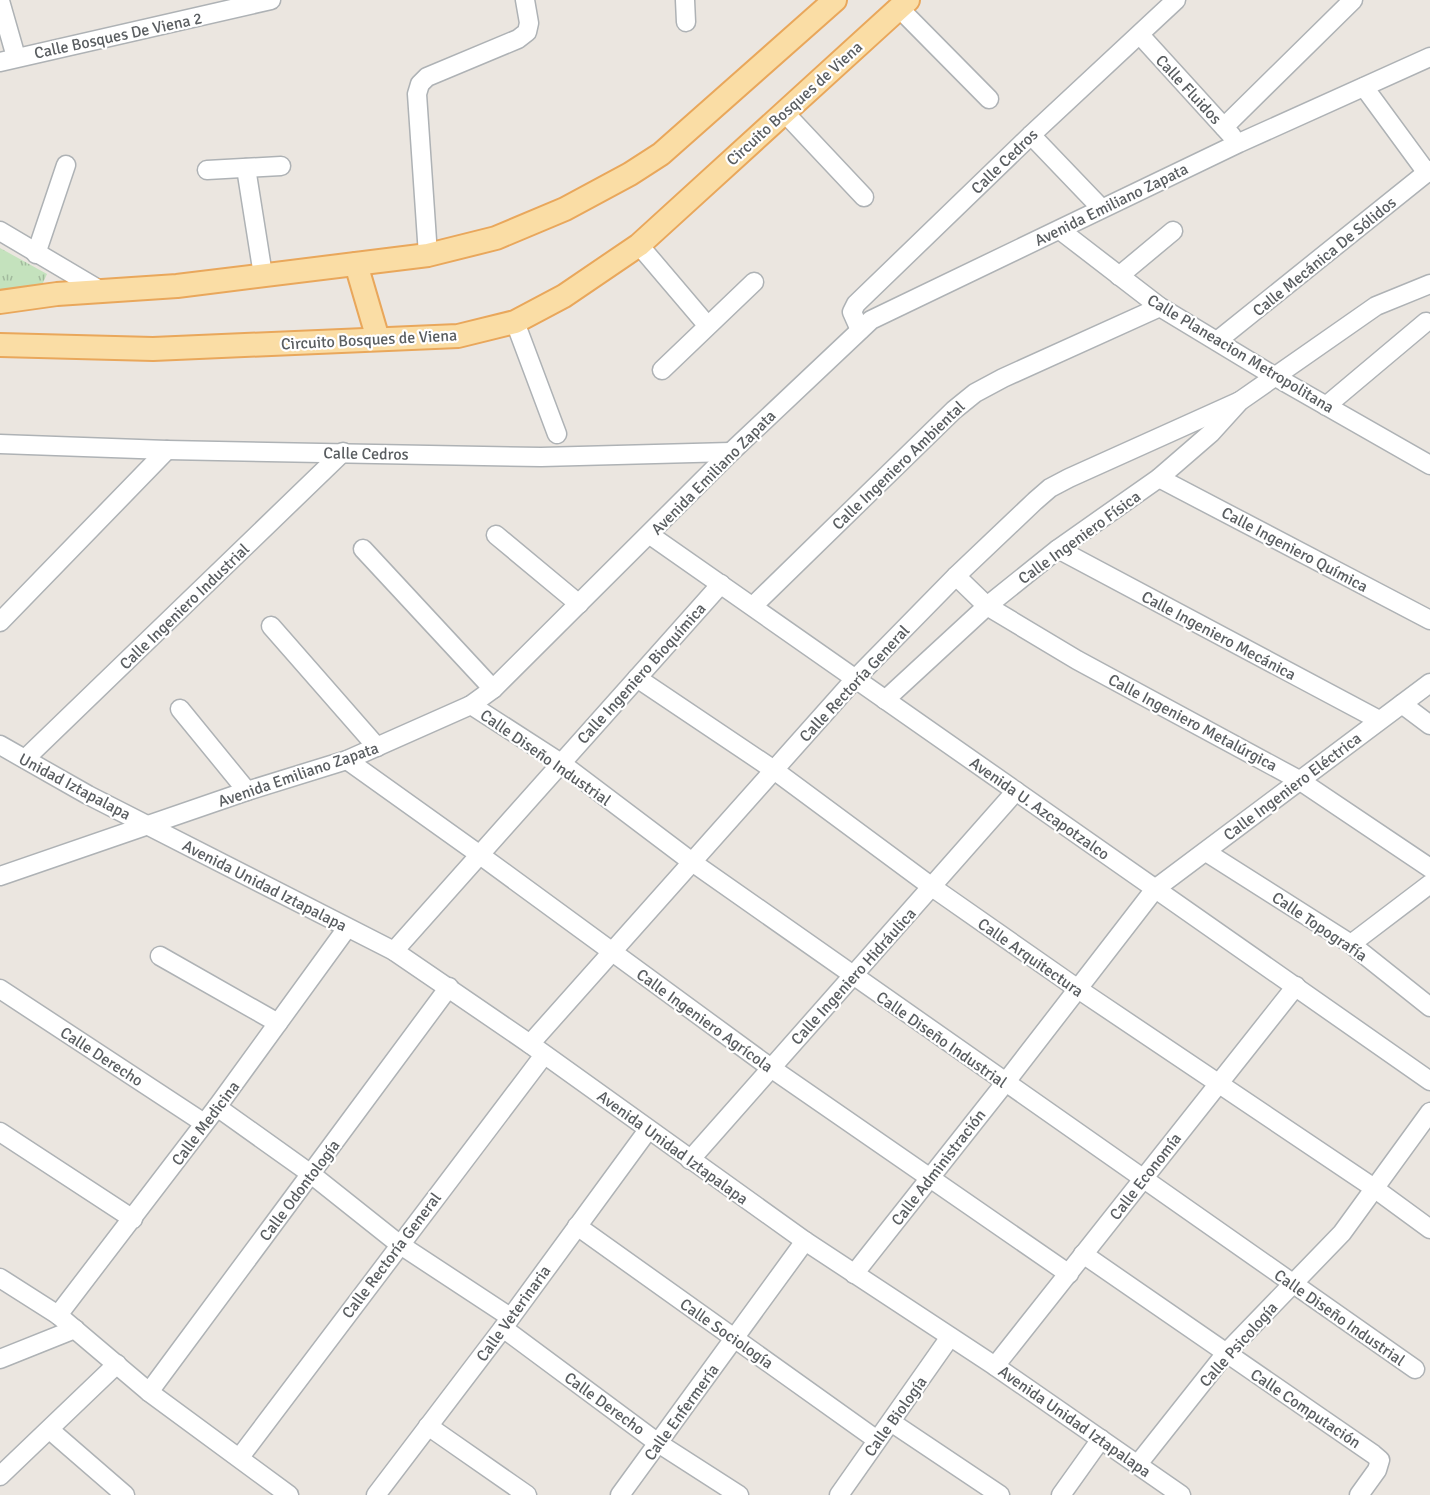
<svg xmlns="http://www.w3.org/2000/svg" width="1430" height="1495" viewBox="0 0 1430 1495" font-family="Signika,sans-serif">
	<defs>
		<pattern id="grass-tufts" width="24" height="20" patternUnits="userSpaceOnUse" patternTransform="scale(1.5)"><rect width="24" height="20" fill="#c4e2bd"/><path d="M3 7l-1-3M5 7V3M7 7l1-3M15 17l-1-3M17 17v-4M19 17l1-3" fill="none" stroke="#a2ba9d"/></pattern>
	</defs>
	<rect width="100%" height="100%" fill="#ebe6e0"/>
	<!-- grass -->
	<polygon fill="url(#grass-tufts)" points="0,248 47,274 42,285 0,290"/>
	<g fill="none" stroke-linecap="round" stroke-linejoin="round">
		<!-- minor casing -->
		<g stroke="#aeb2b5" stroke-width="21">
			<g id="minor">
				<polyline points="685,0 686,22"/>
				<polyline points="0,1 16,57"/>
				<polyline points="899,8 989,99"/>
				<polyline points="1140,35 1232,136"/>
				<polyline points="0,62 271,0"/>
				<polyline points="1364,87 1427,173"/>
				<polyline points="784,112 864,197"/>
				<polyline points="1224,127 1353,0"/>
				<polyline points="1031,135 1101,208"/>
				<polyline points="246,168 263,275"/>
				<polyline points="207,170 281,166"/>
				<polyline points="1060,230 1160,307 1274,376 1430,465"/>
				<polyline points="0,231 103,292"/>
				<polyline points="639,245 707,325"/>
				<polyline points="36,254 66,165"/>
				<polyline points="428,255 417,94 420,84 427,77 518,39 527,32 529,23 525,0"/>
				<polyline points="1119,276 1173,231"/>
				<polyline points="515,322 557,434"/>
				<polyline points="860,330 852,312 856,304 1031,135 1176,0"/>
				<polyline points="1217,341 1430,170"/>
				<polyline points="662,370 754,282"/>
				<polyline points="1326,406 1426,322"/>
				<polyline points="0,444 167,450 541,457 731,452"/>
				<polyline points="1159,478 1430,620"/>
				<polyline points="496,535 579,604"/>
				<polyline points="650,535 1430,1081"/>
				<polyline points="363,549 493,689"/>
				<polyline points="1058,549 1379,720"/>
				<polyline points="956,576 987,606 1077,660 1299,780 1430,868"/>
				<polyline points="753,606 954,410 975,393 1003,378 1160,307"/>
				<polyline points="0,622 167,450"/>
				<polyline points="271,626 377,747"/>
				<polyline points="637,678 774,770 932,887 1078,989 1374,1188 1430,1229"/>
				<polyline points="885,700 987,606 1058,549 1159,478 1211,433 1240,401 1376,306 1430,284"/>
				<polyline points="1402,704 1430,725"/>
				<polyline points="471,705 561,763 692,862 1415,1369"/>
				<polyline points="180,709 247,791"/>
				<polyline points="0,745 88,795 394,951 530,1044 805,1241 995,1366 1181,1495"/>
				<polyline points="25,759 343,452"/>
				<polyline points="347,760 480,855 771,1068 1069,1274"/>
				<polyline points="1206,852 1351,944 1430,1007"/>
				<polyline points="0,876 247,791 347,760 471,705 493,689 731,452 871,320 1239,143 1430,57"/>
				<polyline points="1351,944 1430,884"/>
				<polyline points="394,951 721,584"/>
				<polyline points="160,956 278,1023"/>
				<polyline points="0,989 204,1123"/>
				<polyline points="530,1044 855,679 956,576 1035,501 1050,488 1069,478 1240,401"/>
				<polyline points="217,1107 311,1174 399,1244 510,1317"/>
				<polyline points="0,1132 133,1219"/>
				<polyline points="690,1160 1016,791"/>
				<polyline points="577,1226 877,1440"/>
				<polyline points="1083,1254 1373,1454 1380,1460 1377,1470 1359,1495"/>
				<polyline points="854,1274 1005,1083 1155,889 1430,683"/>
				<polyline points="0,1278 58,1315 149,1392 289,1495"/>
				<polyline points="58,1315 217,1107 347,928"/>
				<polyline points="503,1328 658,1443 739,1495"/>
				<polyline points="0,1359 75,1329"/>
				<polyline points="995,1366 1296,986"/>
				<polyline points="149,1392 449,987"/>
				<polyline points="891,1422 1000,1495"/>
				<polyline points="428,1426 527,1495"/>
				<polyline points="50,1430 125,1495"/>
				<polyline points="240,1457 544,1055"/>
				<polyline points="1138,1464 1226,1353 1342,1233 1430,1112"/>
				<polyline points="0,1476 117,1364"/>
				<polyline points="376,1495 503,1328 648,1130"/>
				<polyline points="620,1495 805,1241"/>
				<polyline points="839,1495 950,1337"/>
				<polyline points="1061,1495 1101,1439"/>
			</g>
		</g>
		<!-- major casing -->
		<g stroke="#e9a75b" stroke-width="26">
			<g id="major">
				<polyline points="356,264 378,339"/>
				<polyline points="0,302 57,294 177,286 428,255 496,238 565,209 630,174 661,154 835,0"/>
				<polyline points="0,345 153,349 458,336 515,322 564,296 639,245 908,0"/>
			</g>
		</g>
		<!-- minor -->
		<use href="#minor" stroke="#fff" stroke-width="18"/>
		<!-- major -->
		<use href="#major" stroke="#fadda5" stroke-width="22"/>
	</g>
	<g text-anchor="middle" stroke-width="4.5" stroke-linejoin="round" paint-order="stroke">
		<!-- street labels -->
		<g font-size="16" fill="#595d60" stroke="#fff">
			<text transform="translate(118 35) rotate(-12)" y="6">Calle Bosques De Viena 2</text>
			<text transform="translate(1189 89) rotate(47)" y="6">Calle Fluidos</text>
			<text transform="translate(794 103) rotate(-42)" y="6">Circuito Bosques de Viena</text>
			<text transform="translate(1004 161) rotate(-44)" y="6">Calle Cedros</text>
			<text transform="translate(1111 204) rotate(-26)" y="6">Avenida Emiliano Zapata</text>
			<text transform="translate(1324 256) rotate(-39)" y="6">Calle Mecánica De Sólidos</text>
			<text transform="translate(369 339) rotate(-3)" y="6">Circuito Bosques de Viena</text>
			<text transform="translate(1241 353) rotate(31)" y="6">Calle Planeacion Metropolitana</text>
			<text transform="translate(366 453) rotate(1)" y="6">Calle Cedros</text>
			<text transform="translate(898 465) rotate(-44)" y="6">Calle Ingeniero Ambiental</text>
			<text transform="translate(713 472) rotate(-45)" y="6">Avenida Emiliano Zapata</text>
			<text transform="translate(1079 537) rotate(-36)" y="6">Calle Ingeniero Física</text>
			<text transform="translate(1295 549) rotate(28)" y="6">Calle Ingeniero Química</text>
			<text transform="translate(184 606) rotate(-44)" y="6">Calle Ingeniero Industrial</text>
			<text transform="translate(1219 635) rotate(28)" y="6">Calle Ingeniero Mecánica</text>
			<text transform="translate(641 673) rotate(-48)" y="6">Calle Ingeniero Bioquímica</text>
			<text transform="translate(854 683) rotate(-47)" y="6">Calle Rectoría General</text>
			<text transform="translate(1193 722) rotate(28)" y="6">Calle Ingeniero Metalúrgica</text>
			<text transform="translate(546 757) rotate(35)" y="6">Calle Diseño Industrial</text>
			<text transform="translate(298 774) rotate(-19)" y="6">Avenida Emiliano Zapata</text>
			<text transform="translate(75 786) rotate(28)" y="6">Unidad Iztapalapa</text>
			<text transform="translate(1292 786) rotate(-37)" y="6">Calle Ingeniero Eléctrica</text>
			<text transform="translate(1040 808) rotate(35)" y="6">Avenida U. Azcapotzalco</text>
			<text transform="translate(265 885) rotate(27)" y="6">Avenida Unidad Iztapalapa</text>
			<text transform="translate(1320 926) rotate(34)" y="6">Calle Topografía</text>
			<text transform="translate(1031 957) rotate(35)" y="6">Calle Arquitectura</text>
			<text transform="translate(853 976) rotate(-48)" y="6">Calle Ingeniero Hidráulica</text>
			<text transform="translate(705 1020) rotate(36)" y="6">Calle Ingeniero Agrícola</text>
			<text transform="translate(942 1039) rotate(35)" y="6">Calle Diseño Industrial</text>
			<text transform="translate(102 1056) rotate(33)" y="6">Calle Derecho</text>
			<text transform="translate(205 1123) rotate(-53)" y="6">Calle Medicina</text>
			<text transform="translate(673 1147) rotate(36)" y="6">Avenida Unidad Iztapalapa</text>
			<text transform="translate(938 1167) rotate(-52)" y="6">Calle Administración</text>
			<text transform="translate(1145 1176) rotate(-52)" y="6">Calle Economía</text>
			<text transform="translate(299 1190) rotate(-53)" y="6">Calle Odontología</text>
			<text transform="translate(391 1255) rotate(-53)" y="6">Calle Rectoría General</text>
			<text transform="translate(513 1313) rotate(-54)" y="6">Calle Veterinaria</text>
			<text transform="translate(1340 1317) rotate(35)" y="6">Calle Diseño Industrial</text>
			<text transform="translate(727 1333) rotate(35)" y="6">Calle Sociología</text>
			<text transform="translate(1238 1344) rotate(-48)" y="6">Calle Psicología</text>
			<text transform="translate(605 1403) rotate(36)" y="6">Calle Derecho</text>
			<text transform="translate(1306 1408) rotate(34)" y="6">Calle Computación</text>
			<text transform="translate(681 1412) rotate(-54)" y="6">Calle Enfermería</text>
			<text transform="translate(895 1416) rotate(-54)" y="6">Calle Biología</text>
			<text transform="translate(1075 1421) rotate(35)" y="6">Avenida Unidad Iztapalapa</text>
		</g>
	</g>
</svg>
